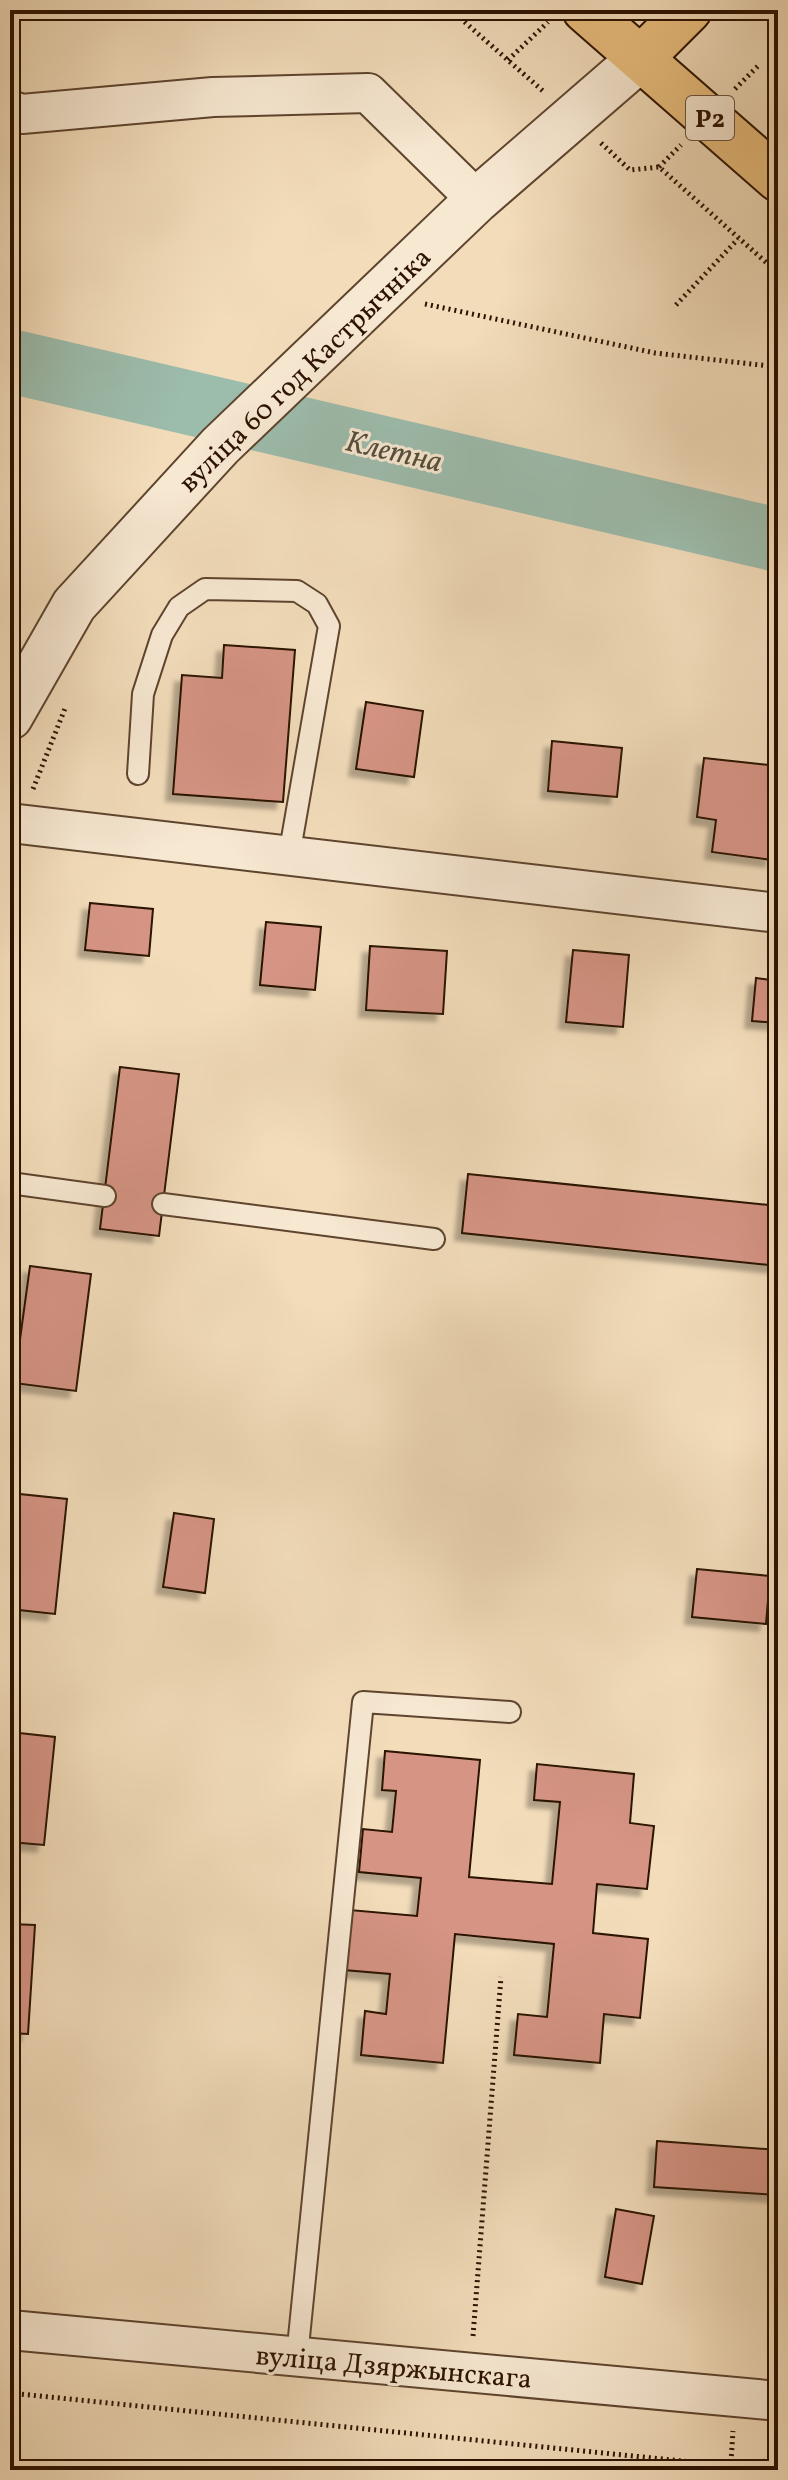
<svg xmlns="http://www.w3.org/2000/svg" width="788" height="2480" viewBox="0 0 788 2480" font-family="Vollkorn,serif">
	<defs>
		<filter id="shadow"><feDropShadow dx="-7" dy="7" stdDeviation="2" flood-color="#0004"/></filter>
	</defs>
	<rect width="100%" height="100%" fill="#f2dcba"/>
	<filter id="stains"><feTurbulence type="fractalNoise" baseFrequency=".0025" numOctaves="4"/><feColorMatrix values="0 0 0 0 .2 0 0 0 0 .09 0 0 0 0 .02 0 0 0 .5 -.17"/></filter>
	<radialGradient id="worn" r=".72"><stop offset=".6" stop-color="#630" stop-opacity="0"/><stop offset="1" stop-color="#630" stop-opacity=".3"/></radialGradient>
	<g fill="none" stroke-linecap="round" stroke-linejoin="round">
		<!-- river -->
		<polyline stroke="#9cbcac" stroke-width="64" points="10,361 778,540"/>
	</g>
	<!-- building -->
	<g fill="#d59484" stroke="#2c1200" stroke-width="2" filter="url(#shadow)">
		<polygon points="224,645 295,650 283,802 173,794 182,675 222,678"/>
		<polygon points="366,702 423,711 414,777 356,769"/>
		<polygon points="552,741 622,748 617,797 548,791"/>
		<polygon points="704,758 778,766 778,814 772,860 712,852 716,820 697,817"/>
		<polygon points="90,903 153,909 149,956 85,950"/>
		<polygon points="266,922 321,927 315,990 260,985"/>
		<polygon points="370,946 447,951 443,1014 366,1010"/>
		<polygon points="573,950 629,955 623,1027 566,1022"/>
		<polygon points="756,978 778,981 778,1023 752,1021"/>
		<polygon points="120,1067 179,1074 159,1236 100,1229"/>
		<polygon points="468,1174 778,1206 778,1266 462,1233"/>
		<polygon points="30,1266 91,1274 76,1391 14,1383"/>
		<polygon points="10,1493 67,1499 55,1614 10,1609"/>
		<polygon points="174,1513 214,1519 205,1593 163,1587"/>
		<polygon points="697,1569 770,1576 766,1624 692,1617"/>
		<polygon points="10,1732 55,1737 44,1845 10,1842"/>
		<polygon points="385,1751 480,1760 469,1877 552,1884 560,1802 534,1800 537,1764 634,1774 630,1823 654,1826 647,1889 597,1884 593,1933 648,1939 640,2018 604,2014 600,2063 514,2055 518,2014 547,2017 554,1944 455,1934 443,2063 361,2055 365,2011 386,2014 390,1974 344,1970 350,1910 417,1916 421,1878 359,1872 363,1829 392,1832 396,1791 382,1790"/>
		<polygon points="10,1924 35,1925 28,2034 10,2033"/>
		<polygon points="10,2104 17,2105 10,2168"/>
		<polygon points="657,2141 778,2150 778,2195 654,2187"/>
		<polygon points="616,2209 654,2216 642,2284 605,2277"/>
	</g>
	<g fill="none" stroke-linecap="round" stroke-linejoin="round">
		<!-- service casing -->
		<g stroke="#5e442e" stroke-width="24">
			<g id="service">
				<polyline points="138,774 143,694 162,635 179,607 205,589 297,591 317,604 329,626 289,856"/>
				<polyline points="10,1183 105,1196"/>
				<polyline points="163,1204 434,1239"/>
				<polyline points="297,2357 363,1702 510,1712"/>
			</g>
		</g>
		<!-- minor casing -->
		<g stroke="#5e442e" stroke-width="42">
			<g id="minor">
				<polyline points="10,110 22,114 213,97 368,93 477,200"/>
				<polyline points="10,823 778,913"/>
				<polyline points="10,2330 778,2401"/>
			</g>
		</g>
		<!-- tertiary casing -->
		<g stroke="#5e442e" stroke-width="48">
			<polyline id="tertiary" points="10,717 74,605 220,446 477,200 641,58"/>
		</g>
		<!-- primary casing -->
		<g stroke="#2c1200" stroke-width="48">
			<g id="primary">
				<polyline points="585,10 778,179"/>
				<polyline points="641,58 689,10"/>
			</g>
		</g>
		<!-- path -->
		<g stroke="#2c1200" stroke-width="5" stroke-dasharray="2 4" stroke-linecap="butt">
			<polyline points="451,10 543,91"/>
			<polyline points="508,60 548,22"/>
			<polyline points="735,89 758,66"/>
			<polyline points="601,143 630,170 659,167 778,273"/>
			<polyline points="659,167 681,145"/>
			<polyline points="425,304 655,353 778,367"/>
			<polyline points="676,305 738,239"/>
			<polyline points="33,789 66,706"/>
			<polyline points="473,2336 501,1977"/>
			<polyline points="10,2393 702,2463 778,2461"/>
			<polyline points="731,2462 733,2431"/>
		</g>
		<!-- service -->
		<use href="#service" stroke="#f7e8d2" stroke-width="20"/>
		<!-- minor -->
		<use href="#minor" stroke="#f7e8d2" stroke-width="38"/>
		<!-- tertiary -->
		<use href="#tertiary" stroke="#f7e8d2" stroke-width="44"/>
		<!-- primary -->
		<use href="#primary" stroke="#e9be7d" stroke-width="44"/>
	</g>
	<g text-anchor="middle" stroke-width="6" stroke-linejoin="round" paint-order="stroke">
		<!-- shield labels -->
		<rect fill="#f7e8d2" stroke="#69523f" stroke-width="2" x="686" y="96" width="48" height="44" rx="6"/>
		<g font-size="26" font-weight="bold" fill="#2c1200">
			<text x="710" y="127">Р2</text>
		</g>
		<!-- street labels -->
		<g font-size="28" fill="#2c1200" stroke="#f7e8d2">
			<text transform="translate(304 369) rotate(-44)" y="10">вуліца 60 год Кастрычніка</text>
			<text transform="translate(394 2366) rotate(5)" y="10">вуліца Дзяржынскага</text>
		</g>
		<!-- water labels -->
		<g font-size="30" font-style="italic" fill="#534e3c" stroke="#f7e8d2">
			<text transform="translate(394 451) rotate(13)" y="10">Клетна</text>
		</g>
	</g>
	<!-- margin -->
	<rect width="788" height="2480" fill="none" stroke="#f2dcba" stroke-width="40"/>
	<rect x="12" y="12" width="764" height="2456" fill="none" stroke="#2c1200" stroke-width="4"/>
	<rect x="20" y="20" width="748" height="2440" fill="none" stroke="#2c1200" stroke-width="2"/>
	<rect width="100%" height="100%" filter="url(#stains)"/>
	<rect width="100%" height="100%" fill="url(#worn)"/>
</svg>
